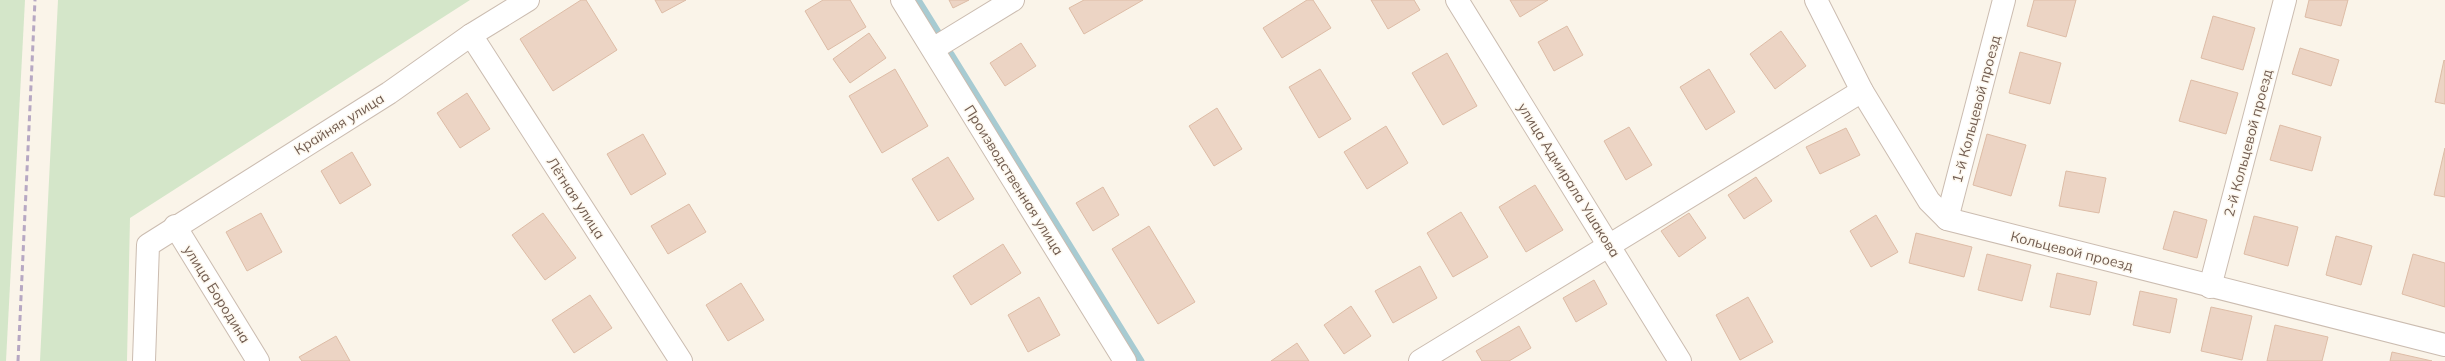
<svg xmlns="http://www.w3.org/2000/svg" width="2445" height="361" viewBox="0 0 2445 361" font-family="Mulish,sans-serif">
	<rect width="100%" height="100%" fill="#faf4e9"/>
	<!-- green -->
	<g fill="#d4e6c9">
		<polygon points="0,0 25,0 6,361 0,361"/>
		<polygon points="58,0 470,0 130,218 127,361 40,361"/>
	</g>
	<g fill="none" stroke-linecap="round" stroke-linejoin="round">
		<!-- stream -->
		<g stroke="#a7cbd2" stroke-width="7">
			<polyline points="918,0 938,32"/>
			<polyline points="951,54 1141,361"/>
		</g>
	</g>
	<!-- building -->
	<g fill="#ecd4c4" stroke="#ddbca6">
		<polygon points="581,0 586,0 617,50 553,91 520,39"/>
		<polygon points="655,0 686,0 662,13"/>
		<polygon points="823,0 850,0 866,27 828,50 805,11"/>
		<polygon points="949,0 969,0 953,8"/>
		<polygon points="1084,0 1143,0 1084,34 1069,8"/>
		<polygon points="1307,0 1313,0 1331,28 1282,58 1263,28"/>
		<polygon points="1371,0 1414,0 1420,10 1388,29"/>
		<polygon points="1510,0 1548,0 1520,17"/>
		<polygon points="2034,0 2076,0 2066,37 2027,26"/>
		<polygon points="2309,0 2348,0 2341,26 2305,17"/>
		<polygon points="2213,16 2255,28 2243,70 2201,58"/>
		<polygon points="1567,26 1583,55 1554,71 1538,42"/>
		<polygon points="1781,31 1806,66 1775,89 1750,54"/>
		<polygon points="869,33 886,58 850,83 833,59"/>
		<polygon points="1021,43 1036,66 1005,86 990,63"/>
		<polygon points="2300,48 2339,60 2331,86 2292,74"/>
		<polygon points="2020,52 2061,63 2050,104 2009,93"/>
		<polygon points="1447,53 1477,106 1443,125 1412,73"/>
		<polygon points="2444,60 2445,61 2445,104 2435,102"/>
		<polygon points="895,69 928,126 882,153 849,96"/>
		<polygon points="1320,69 1351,119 1319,138 1289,87"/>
		<polygon points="1709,69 1735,112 1706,130 1680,87"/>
		<polygon points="2191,80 2238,93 2226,134 2179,121"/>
		<polygon points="467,93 490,129 460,148 437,113"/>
		<polygon points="1217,108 1242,149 1214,166 1189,126"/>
		<polygon points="2280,125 2321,137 2312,171 2270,160"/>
		<polygon points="1386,126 1408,163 1367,189 1344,152"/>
		<polygon points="1629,127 1652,165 1626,180 1604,141"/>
		<polygon points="1846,128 1860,155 1820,174 1806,147"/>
		<polygon points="643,134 666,174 631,195 607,154"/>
		<polygon points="1987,134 2026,145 2011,196 1973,185"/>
		<polygon points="2445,148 2445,197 2434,195"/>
		<polygon points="352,152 371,185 340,204 321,171"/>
		<polygon points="948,157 974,199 938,221 912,179"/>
		<polygon points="2066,171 2106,178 2099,213 2059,206"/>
		<polygon points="1756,177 1772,201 1744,219 1728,195"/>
		<polygon points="1535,185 1563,230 1526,252 1499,207"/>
		<polygon points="1103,187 1119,215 1093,231 1076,203"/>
		<polygon points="689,204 706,232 668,254 651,226"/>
		<polygon points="2174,211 2207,220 2197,258 2163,249"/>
		<polygon points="1461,212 1488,257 1453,277 1427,233"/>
		<polygon points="261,213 282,252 247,271 226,232"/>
		<polygon points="543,213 576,258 545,280 512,235"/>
		<polygon points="1689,213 1706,238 1679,257 1661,231"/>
		<polygon points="1876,215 1898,252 1871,267 1850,231"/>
		<polygon points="2254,216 2298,227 2288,266 2244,254"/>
		<polygon points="1149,226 1195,302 1158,324 1112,249"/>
		<polygon points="1916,233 1972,247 1964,277 1909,263"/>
		<polygon points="2336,236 2372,246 2361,285 2326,275"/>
		<polygon points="1003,244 1021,273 971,305 953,276"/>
		<polygon points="1987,254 2031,265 2022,301 1978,290"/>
		<polygon points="2413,254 2445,263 2445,307 2402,294"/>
		<polygon points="1420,266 1437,298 1393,323 1375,291"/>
		<polygon points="2057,273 2097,282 2090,315 2050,307"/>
		<polygon points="1594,280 1607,304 1576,322 1563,298"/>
		<polygon points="741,283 764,320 728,341 706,305"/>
		<polygon points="2140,291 2177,299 2170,333 2133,325"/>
		<polygon points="590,295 612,328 574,353 552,320"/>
		<polygon points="1039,297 1060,335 1028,352 1008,315"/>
		<polygon points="1748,297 1773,342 1740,360 1716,315"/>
		<polygon points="1351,306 1371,336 1344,354 1324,325"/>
		<polygon points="2211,307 2252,316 2242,360 2201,351"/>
		<polygon points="2275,325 2328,337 2322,361 2267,361"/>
		<polygon points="1519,326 1531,348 1509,361 1482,361 1476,351"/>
		<polygon points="336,336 350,361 302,361 299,357"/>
		<polygon points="1297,343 1309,361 1271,361"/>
		<polygon points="2392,352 2432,361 2390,361"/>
	</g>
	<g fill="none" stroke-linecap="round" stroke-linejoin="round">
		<!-- minor casing -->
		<g stroke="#cbbcb0" stroke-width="24">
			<g id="minor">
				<polyline points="902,0 1125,361"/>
				<polyline points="1457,0 1680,361"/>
				<polyline points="1816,0 1862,91 1929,201 1947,219 2445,345"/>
				<polyline points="471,35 681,361"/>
				<polyline points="933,49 1013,0"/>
				<polyline points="1947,219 2004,0"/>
				<polyline points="175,226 258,361"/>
				<polyline points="2210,287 2285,0"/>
				<polyline points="144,361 148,245 389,93 471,35 528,0"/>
				<polyline points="1420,361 1862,91"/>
			</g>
		</g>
		<!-- minor -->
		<use href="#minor" stroke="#fff" stroke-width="22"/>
		<!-- rail -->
		<polyline stroke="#b7a8c3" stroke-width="3" stroke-dasharray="6 4" stroke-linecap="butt" points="18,361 35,0"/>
	</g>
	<g text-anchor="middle" stroke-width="3" stroke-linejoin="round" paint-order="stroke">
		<!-- street labels -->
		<g font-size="14" fill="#715c50" stroke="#fdf8ef">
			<text transform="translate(1976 109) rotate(-75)" y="5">1-й Кольцевой проезд</text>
			<text transform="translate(339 124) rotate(-32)" y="5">Крайняя улица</text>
			<text transform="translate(2248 143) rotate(-75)" y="5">2-й Кольцевой проезд</text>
			<text transform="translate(1014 180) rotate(58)" y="5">Производственная улица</text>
			<text transform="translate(1569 180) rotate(58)" y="5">улица Адмирала Ушакова</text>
			<text transform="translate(576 198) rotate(57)" y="5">Лётная улица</text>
			<text transform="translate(2072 251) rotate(14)" y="5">Кольцевой проезд</text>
			<text transform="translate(217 294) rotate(58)" y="5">улица Бородина</text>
		</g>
	</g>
</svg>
